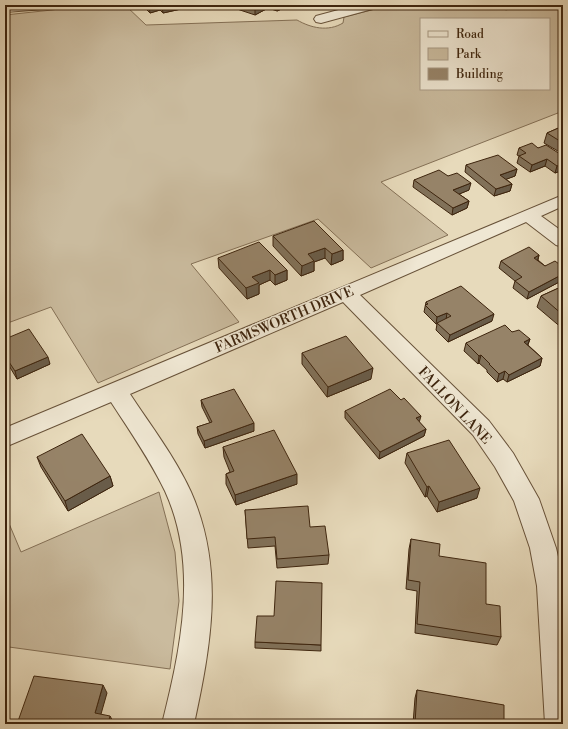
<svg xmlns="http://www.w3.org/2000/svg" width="568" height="729" viewBox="0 0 568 729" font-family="'Libre Bodoni',serif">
	<rect width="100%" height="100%" fill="#e7dabb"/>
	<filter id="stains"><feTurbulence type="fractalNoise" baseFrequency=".005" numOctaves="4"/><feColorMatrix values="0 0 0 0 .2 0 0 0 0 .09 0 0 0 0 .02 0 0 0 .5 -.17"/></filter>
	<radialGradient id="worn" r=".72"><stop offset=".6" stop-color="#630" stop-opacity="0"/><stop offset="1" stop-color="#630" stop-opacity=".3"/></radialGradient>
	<!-- green -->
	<g fill="#cabb9e" stroke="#847056" fill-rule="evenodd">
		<path d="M84,5H125L146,25L297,20C311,28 328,32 343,23L344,17L391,5H496L506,10L523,5H563V111L381,182L448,235L371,268L318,219L191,264L239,322L98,383L51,307L5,324V15L52,10ZM421,19H549V89H421Z"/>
		<polygon points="159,492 175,552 179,601 170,669 9,647 5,657 5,514 21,552"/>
	</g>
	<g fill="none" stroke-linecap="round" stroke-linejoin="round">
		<!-- minor casing -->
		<g stroke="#685239" stroke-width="2">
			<g id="minor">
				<polygon points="5,5 51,5 50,8 45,9 5,12"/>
				<polygon points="357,5 377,5 376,8 321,23 316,22 314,19 316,16"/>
				<path d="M563,195V206L541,216L563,232V247L556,245L526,222L360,295L489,421L513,453L539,499L556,548L563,578V724H545L537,586L530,548L514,501L495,467L473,435L343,302L130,394C151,426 175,457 191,492C225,569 211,645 194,724H162C181,648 199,565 165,491C150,460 130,431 111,402L5,447V428Z"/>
			</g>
		</g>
		<!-- minor -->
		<use href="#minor" fill="#efe7d3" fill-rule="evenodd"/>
	</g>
	<!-- wall -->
	<g fill="#817159" stroke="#3e250e">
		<polygon points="143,5 180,5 181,9 163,13 160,10 150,13 143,6"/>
		<polygon points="237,5 286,5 286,7 277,11 268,8 255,15 237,9"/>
		<polygon points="563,126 563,154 544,143 547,133"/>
		<polygon points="519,148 538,148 563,156 563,170 555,173 545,166 530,172 517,163 519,156 517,155"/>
		<polygon points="466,165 517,169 515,176 506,179 512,184 510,191 494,196 465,172"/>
		<polygon points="448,176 469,190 459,194 469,201 467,208 452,215 413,187 414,180"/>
		<polygon points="273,236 343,250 343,260 331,265 325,258 314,262 314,271 301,276 273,246"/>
		<polygon points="539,255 538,260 545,266 563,267 563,280 527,299 513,288 515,281 499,268 501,261"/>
		<polygon points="218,258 287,270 287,280 275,285 270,280 259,285 259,294 247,299 219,268"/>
		<polygon points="563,286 563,329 537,307 541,296"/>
		<polygon points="426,302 492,321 448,342 436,330 437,324 436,324 424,312"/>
		<polygon points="512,332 530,339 528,345 542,358 540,366 507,382 503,379 497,382 487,372 487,370 479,363 478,364 464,351 466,343"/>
		<polygon points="5,339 50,364 17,379 5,359"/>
		<polygon points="302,353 371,379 327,397 302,364"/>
		<polygon points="201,400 254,431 205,448 198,434 197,427 210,423 202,407"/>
		<polygon points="345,411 419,422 426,429 424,436 379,459 345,418"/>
		<polygon points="563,446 563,461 560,453"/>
		<polygon points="223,447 297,484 236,505 226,484 226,474 230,472 224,457"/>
		<polygon points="407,453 477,498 437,512 427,496 425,497 405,463"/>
		<polygon points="37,457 110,476 113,486 68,511 41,467"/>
		<polygon points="245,510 310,527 329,555 328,564 277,568 275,546 248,548"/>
		<polygon points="411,539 439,556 486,604 501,637 497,645 415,633 417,591 406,589 409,549"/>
		<polygon points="255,642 321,645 321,651 255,648"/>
		<polygon points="417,690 504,724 413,724 415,698"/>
	</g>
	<!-- shaded-wall -->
	<g fill="#695c49" stroke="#3e250e">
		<polygon points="156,5 159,5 160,10 150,13 149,6"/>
		<polygon points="170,5 180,5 181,9 163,13 162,7"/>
		<polygon points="262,5 268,5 268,8 255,15 255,9"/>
		<polygon points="277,5 286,5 286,7 277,11"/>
		<polygon points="547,159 545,166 530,172 532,165"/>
		<polygon points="563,164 563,170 555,173 557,166"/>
		<polygon points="517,169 515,176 499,182 500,175"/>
		<polygon points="471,183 469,190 452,197 453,190"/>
		<polygon points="512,184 510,191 494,196 496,189"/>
		<polygon points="469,201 467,208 452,215 453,208"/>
		<polygon points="325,248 325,258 314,262 314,271 301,276 302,266 308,254"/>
		<polygon points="343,250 343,260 331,265 332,254"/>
		<polygon points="539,255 537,262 534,258"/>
		<polygon points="270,270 270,280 259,285 259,294 247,299 246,288 252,277"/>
		<polygon points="287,270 287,280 275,285 275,275"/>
		<polygon points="563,274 563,280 527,299 529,292"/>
		<polygon points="447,313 446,320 436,324 437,317"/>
		<polygon points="494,314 492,321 448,342 450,335"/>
		<polygon points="530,339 527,346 524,342"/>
		<polygon points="481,355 479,363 478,364 479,356"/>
		<polygon points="48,357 50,364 17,379 15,371"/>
		<polygon points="542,358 540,366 507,382 509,375"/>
		<polygon points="373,368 371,379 327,397 328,387"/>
		<polygon points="505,371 503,379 497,382 499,374"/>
		<polygon points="421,416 419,423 416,418"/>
		<polygon points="254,423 254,431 205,448 204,441"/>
		<polygon points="426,429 424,436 379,459 380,452"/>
		<polygon points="297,474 297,484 236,505 235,495"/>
		<polygon points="110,476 113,486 68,511 65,501"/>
		<polygon points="429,486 427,496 425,497 427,487"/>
		<polygon points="480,488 477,498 437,512 439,502"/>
		<polygon points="103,685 107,693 99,721 95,713"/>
		<polygon points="110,716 114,723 113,724 108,724"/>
	</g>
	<!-- building -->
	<g fill="#968368" stroke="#3e250e">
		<polygon points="148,5 156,5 149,6"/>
		<polygon points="160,5 170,5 162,7"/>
		<polygon points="244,5 262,5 255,9"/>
		<polygon points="563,126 563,143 547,133"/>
		<polygon points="532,143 538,148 546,145 563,156 563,164 557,166 547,159 532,165 519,156 526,153 519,148"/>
		<polygon points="498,155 517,169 500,175 512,184 496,189 466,165"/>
		<polygon points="439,170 448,176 457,173 471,183 453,190 469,201 453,208 414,180"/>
		<polygon points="314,221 343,250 332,254 325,248 308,254 314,261 302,266 273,236"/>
		<polygon points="259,242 287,270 275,275 270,270 252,277 259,283 246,288 218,258"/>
		<polygon points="529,247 539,255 534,258 545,266 555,261 563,267 563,274 529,292 515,281 522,277 501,261"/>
		<polygon points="461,286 494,314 450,335 437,323 451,316 447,313 437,317 425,305 428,304 426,302"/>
		<polygon points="563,286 563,315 541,296"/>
		<polygon points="505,325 512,332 519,330 530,339 524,342 542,358 509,375 505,371 499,374 489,364 490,364 481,355 479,356 466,343"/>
		<polygon points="29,329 48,357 15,371 5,356 5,339"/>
		<polygon points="346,336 373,368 328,387 302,353"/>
		<polygon points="234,389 254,423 204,441 197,427 212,422 201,400"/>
		<polygon points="390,389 401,400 404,398 421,416 416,418 426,429 380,452 345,411"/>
		<polygon points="274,430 297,474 235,495 226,474 234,471 223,447"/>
		<polygon points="82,434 110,476 65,501 37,457"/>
		<polygon points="449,440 480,488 439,502 429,486 427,487 407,453"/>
		<polygon points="308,506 310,527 325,526 329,555 277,559 275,537 247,539 245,510"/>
		<polygon points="411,539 440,544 439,556 486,563 486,604 500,606 501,637 417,624 420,582 408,580"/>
		<polygon points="276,581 322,583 321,645 255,642 257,616 274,616"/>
		<polygon points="34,676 103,685 95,713 110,716 108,724 17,724"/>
		<polygon points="417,690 504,705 504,724 415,724"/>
	</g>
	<g text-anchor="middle" stroke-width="3" stroke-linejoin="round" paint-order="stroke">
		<!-- street labels -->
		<g font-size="14" fill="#3e250e" stroke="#efe7d3">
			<text transform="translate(284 319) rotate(-23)" y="5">FARMSWORTH DRIVE</text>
			<text transform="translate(455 405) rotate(47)" y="5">FALLON LANE</text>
		</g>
	</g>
	<!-- margin -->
	<rect width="568" height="729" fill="none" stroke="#e7dabb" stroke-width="20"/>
	<rect x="6" y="6" width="556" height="717" fill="none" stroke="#3e250e" stroke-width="2"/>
	<rect x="10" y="10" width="548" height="709" fill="none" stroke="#3e250e"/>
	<!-- legend -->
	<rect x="420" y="18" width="130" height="72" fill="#efe7d3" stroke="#a89984"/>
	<rect x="428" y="31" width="20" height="6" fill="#efe7d3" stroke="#a89984"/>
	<text x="456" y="38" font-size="12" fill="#3e250e">Road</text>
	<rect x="428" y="48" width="20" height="12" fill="#cabb9e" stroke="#a89984"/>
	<text x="456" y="58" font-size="12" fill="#3e250e">Park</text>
	<rect x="428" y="68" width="20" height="12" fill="#968368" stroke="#a89984"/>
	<text x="456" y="78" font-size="12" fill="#3e250e">Building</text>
	<rect width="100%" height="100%" filter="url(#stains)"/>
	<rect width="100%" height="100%" fill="url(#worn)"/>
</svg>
